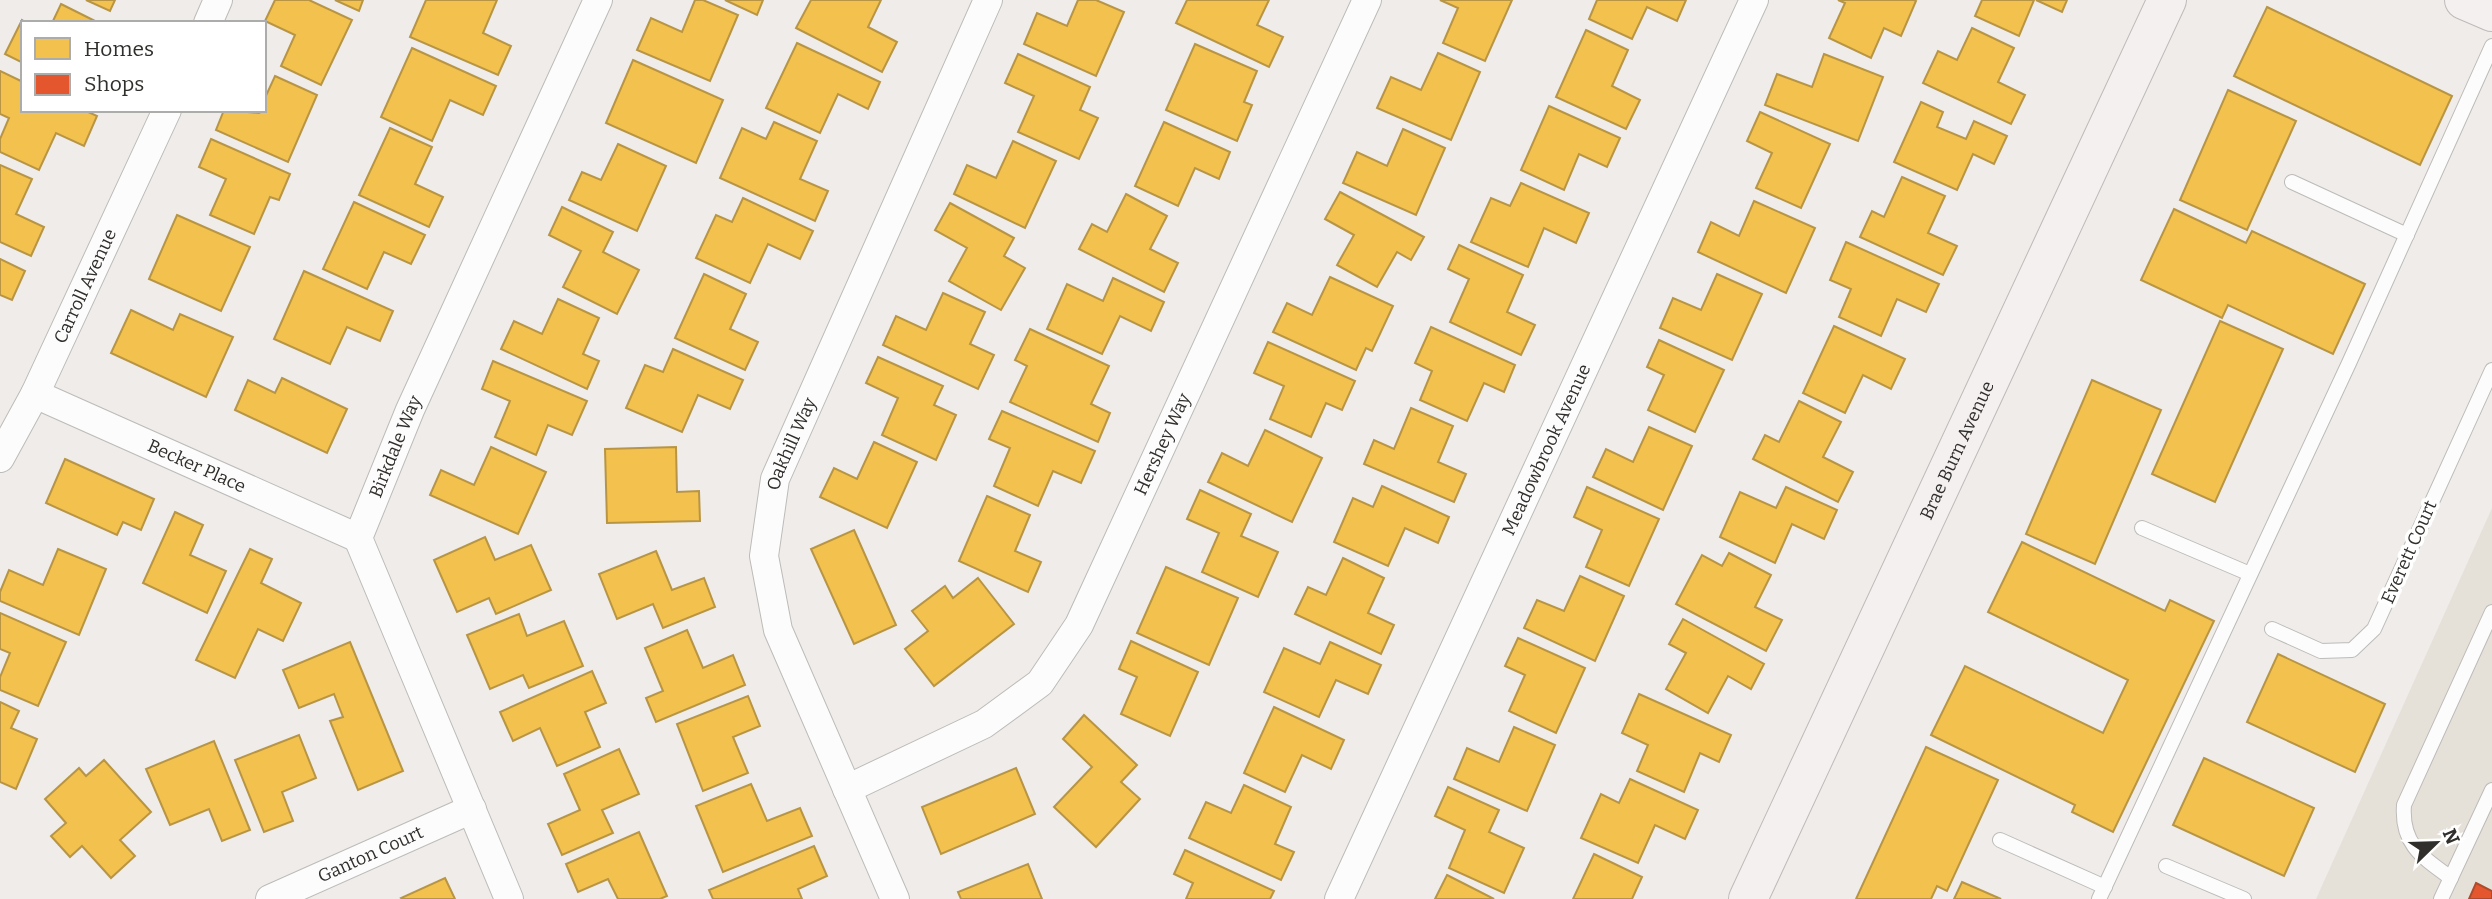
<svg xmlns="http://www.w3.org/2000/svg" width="2492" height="899" viewBox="0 0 2492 899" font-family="Bitter,serif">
	<rect width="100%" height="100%" fill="#efece9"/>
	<!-- built -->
	<polygon fill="#e6e1d8" points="2492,508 2492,899 2316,899"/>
	<!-- homes -->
	<g fill="#f2c14e" stroke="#b89544" stroke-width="2">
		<polygon points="86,0 115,0 110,11"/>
		<polygon points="275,0 309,0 352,20 321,85 281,66 295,35 265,21"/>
		<polygon points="335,0 363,0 359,11"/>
		<polygon points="426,0 497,0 483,33 511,46 498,75 410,37"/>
		<polygon points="695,0 703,0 738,15 710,81 637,50 651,18 682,32"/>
		<polygon points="725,0 763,0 757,15"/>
		<polygon points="811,0 881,0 868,27 897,42 882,72 796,28"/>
		<polygon points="1078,0 1096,0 1124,12 1096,76 1024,44 1037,13 1067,26"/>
		<polygon points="1187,0 1269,0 1257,25 1283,37 1269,67 1176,23"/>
		<polygon points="1440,0 1512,0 1485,61 1443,43 1458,8"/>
		<polygon points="1597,0 1686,0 1677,21 1647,7 1632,39 1589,19"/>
		<polygon points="1838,0 1914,0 1916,1 1901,36 1884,28 1871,58 1829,38 1845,3"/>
		<polygon points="1982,0 2034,0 2019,36 1975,16"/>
		<polygon points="2036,0 2067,0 2062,12"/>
		<polygon points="61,4 99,23 52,23"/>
		<polygon points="2267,7 2452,96 2420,165 2234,76"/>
		<polygon points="22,20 27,23 23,23 23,63 5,54"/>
		<polygon points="1972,28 2014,48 1998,82 2025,95 2011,124 1923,83 1938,51 1957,60"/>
		<polygon points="1586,30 1628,50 1612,86 1640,100 1626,129 1556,97"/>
		<polygon points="797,43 880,82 868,109 838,94 820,133 766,108"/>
		<polygon points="1195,44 1257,71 1244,102 1252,105 1237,141 1166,110"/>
		<polygon points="412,48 496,86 483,115 450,100 432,141 381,117"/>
		<polygon points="1438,53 1480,72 1451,140 1377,108 1391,77 1421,90"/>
		<polygon points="1018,54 1090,87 1080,110 1098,118 1079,159 1018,132 1034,96 1005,83"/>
		<polygon points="1824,54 1883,77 1858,141 1765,105 1777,74 1812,87"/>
		<polygon points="633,60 723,100 696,163 606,123"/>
		<polygon points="0,71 23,82 23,110 84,110 97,116 84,146 56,133 39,170 0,152 0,139 9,118 0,114"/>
		<polygon points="275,76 317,95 288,162 216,130 224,110 259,113 264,110 264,100"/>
		<polygon points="2228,90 2296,121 2247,230 2180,200"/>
		<polygon points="1921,102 1943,112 1937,127 1966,139 1974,121 2007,136 1994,164 1973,154 1957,190 1894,162"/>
		<polygon points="1549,106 1620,138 1607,167 1579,154 1564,190 1521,170"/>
		<polygon points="1760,112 1830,144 1801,208 1756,188 1772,153 1747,141"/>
		<polygon points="774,122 817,141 800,179 828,191 815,221 720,178 742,128 766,139"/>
		<polygon points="1164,122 1230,152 1219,179 1195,168 1178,206 1135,186"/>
		<polygon points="390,128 432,147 415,184 443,197 429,227 359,195"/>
		<polygon points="1403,129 1445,148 1416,215 1343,183 1357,152 1387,166"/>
		<polygon points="211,139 290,174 279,200 270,197 254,234 210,215 226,179 199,167"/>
		<polygon points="1013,141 1056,161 1025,228 954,194 967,165 996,178"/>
		<polygon points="618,144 666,166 637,231 569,200 582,172 601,180"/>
		<polygon points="0,165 32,179 16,214 44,227 31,256 0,242"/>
		<polygon points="1902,177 1945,196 1928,233 1957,246 1943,275 1860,237 1872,211 1884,217"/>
		<polygon points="1521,183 1589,213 1576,243 1544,228 1528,267 1471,242 1491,198 1510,206"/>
		<polygon points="1340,192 1424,237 1411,260 1397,252 1377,287 1337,265 1354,235 1325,219"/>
		<polygon points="1126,194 1167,216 1150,249 1178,263 1164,292 1079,249 1092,224 1107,232"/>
		<polygon points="743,198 813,231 800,259 768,244 750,283 696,258 716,215 732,222"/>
		<polygon points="1754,201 1815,228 1786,293 1698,252 1711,222 1739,236"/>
		<polygon points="354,202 425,235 411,264 384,252 367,289 323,269"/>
		<polygon points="950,203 1014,238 1004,256 1025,268 1001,310 949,281 967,248 935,230"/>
		<polygon points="562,207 613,232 603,252 639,270 617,314 563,287 581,251 549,235"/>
		<polygon points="2174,209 2246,243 2252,231 2365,284 2333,354 2228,305 2222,318 2141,280"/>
		<polygon points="177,215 250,247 221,311 149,279"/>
		<polygon points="1846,242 1939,284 1926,312 1897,299 1881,336 1839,317 1851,289 1830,280"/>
		<polygon points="1459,245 1523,275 1507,312 1535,325 1521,355 1450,322 1469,279 1448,269"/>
		<polygon points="0,259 25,271 12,300 0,295"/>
		<polygon points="304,271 393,311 380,341 347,327 330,364 274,339"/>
		<polygon points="704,274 746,294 730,329 758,342 745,370 675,338"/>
		<polygon points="1717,274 1762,294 1732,360 1660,328 1673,298 1701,310"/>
		<polygon points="1330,277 1393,306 1372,351 1366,348 1356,370 1273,332 1287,303 1312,315"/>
		<polygon points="1113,278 1164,302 1151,331 1120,316 1102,354 1047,329 1067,284 1103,301"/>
		<polygon points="943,293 985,312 970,344 994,355 978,389 883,345 896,316 926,330"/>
		<polygon points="558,299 599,318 583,354 599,361 587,389 501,349 514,321 542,334"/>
		<polygon points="131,310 173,330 180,314 233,337 206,397 111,353"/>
		<polygon points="2220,321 2283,349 2215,502 2152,474"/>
		<polygon points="1834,326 1905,359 1891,389 1863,375 1845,413 1803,393"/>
		<polygon points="1431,327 1515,365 1504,392 1484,383 1467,421 1420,400 1432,371 1415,363"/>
		<polygon points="1030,329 1109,366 1091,404 1110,413 1098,442 1010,402 1027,366 1015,360"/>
		<polygon points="1659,340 1724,370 1695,432 1648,410 1664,375 1647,367"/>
		<polygon points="1268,342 1355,381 1342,410 1326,403 1311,437 1270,419 1284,386 1254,373"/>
		<polygon points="673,349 743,380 730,409 698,395 682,432 626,408 645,365 663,372"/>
		<polygon points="878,357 943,386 934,405 956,415 936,460 882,435 898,398 866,383"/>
		<polygon points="493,361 587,401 572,435 548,425 536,455 495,437 510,401 482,389"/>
		<polygon points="282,378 347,409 327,453 235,410 248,380 275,393"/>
		<polygon points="2092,380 2161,410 2095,564 2026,534"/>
		<polygon points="1799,401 1841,422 1823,457 1853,472 1838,502 1753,459 1765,435 1779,442"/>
		<polygon points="1411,408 1453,426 1438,462 1466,474 1454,502 1364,464 1374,440 1394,449"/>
		<polygon points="1002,411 1095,451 1081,483 1053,471 1038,506 994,486 1010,448 989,439"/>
		<polygon points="1649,427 1692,446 1663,510 1593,477 1606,449 1633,462"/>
		<polygon points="1265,430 1322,458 1292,522 1208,482 1222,453 1248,466"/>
		<polygon points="874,442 917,462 887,528 820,497 834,468 857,479"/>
		<polygon points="491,447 546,472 518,534 430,495 441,470 474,485"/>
		<polygon points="676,447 677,492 699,491 700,521 607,523 605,449"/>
		<polygon points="65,459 154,499 141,530 123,522 117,535 46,503"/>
		<polygon points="1382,486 1449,517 1438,543 1405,528 1388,566 1334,542 1353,498 1373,507"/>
		<polygon points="1587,487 1659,519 1629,586 1586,567 1602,530 1574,517"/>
		<polygon points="1786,487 1837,510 1824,539 1792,524 1775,563 1720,537 1740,492 1776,508"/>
		<polygon points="1200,490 1251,514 1241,536 1278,552 1258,597 1202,572 1219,533 1187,519"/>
		<polygon points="987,496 1030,515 1015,551 1041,562 1028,592 959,561"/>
		<polygon points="175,512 203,525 190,555 226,571 207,613 143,583"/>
		<polygon points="854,530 896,625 854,644 811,549"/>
		<polygon points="485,537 495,560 531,545 551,590 496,614 489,598 457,612 434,560"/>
		<polygon points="2022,542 2165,611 2170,600 2214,621 2113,832 2072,812 2075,805 1931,735 1965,666 2103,733 2128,680 1988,612"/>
		<polygon points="58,549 106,569 79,635 0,601 0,592 9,570 43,585"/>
		<polygon points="250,549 272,559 261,583 301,603 283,641 258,629 235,678 196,660"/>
		<polygon points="656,551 672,590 704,578 715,607 663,628 653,604 617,619 599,574"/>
		<polygon points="1729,553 1771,575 1755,607 1782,620 1766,651 1676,604 1702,555 1722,566"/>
		<polygon points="1343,558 1384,578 1368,613 1394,625 1381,654 1295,614 1308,587 1326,595"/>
		<polygon points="1166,567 1238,598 1209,665 1137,633"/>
		<polygon points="1580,576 1624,596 1595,661 1524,628 1537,600 1564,611"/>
		<polygon points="978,578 1014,624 934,686 905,649 928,631 912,611 945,586 953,598"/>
		<polygon points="0,613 66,642 38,706 0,690 0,677 10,653 0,649"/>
		<polygon points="519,614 527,636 564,621 583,666 529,688 523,675 490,689 467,635"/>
		<polygon points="1683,619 1764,664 1751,689 1728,676 1708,713 1666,689 1686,653 1669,644"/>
		<polygon points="687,630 703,668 733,655 745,685 656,722 646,698 663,691 645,648"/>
		<polygon points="1518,638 1585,668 1556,733 1509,711 1525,675 1505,666"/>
		<polygon points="1131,641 1198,672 1170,736 1121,714 1137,677 1119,669"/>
		<polygon points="350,642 403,771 358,790 330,721 343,717 334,694 299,708 283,670"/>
		<polygon points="1330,642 1381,665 1368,694 1336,680 1319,717 1264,692 1284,648 1320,664"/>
		<polygon points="2278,654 2385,704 2355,772 2247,722"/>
		<polygon points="592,671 606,703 585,712 600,747 557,766 540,728 513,741 500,712"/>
		<polygon points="1639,694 1731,735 1719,762 1700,753 1684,792 1637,771 1648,745 1622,733"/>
		<polygon points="748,696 760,726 733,737 748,773 703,791 677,724"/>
		<polygon points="0,702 19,711 11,728 37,739 16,789 0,782"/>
		<polygon points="1274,707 1344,740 1331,769 1302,755 1285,792 1244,773"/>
		<polygon points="1084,715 1137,765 1121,782 1140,799 1096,847 1054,807 1092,767 1063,739"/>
		<polygon points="1514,727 1555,745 1527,811 1454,779 1467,748 1499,762"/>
		<polygon points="299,735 316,778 282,792 293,821 264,832 235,760"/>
		<polygon points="214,741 250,830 222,841 209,809 170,825 146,769"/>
		<polygon points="1926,747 1998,780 1947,891 1937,886 1931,899 1856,899"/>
		<polygon points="619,749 639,794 602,810 613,833 562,855 548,824 580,810 564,774"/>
		<polygon points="2204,758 2314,808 2284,876 2173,825"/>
		<polygon points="104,760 151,812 120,840 135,856 111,878 82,846 70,857 51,836 66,823 45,799 79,768 86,776"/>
		<polygon points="1016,768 1035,814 941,854 922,807"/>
		<polygon points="1630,779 1698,810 1685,839 1655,825 1638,863 1581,838 1601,794 1619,803"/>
		<polygon points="751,784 767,821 800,808 812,836 723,872 696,806"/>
		<polygon points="1244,785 1291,807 1275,844 1294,852 1281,880 1189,838 1206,802 1231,813"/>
		<polygon points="1448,787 1499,810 1489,832 1524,848 1504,893 1449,868 1465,830 1435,816"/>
		<polygon points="639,832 667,896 660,899 618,899 608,879 578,892 566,864"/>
		<polygon points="814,846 827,876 798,889 802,899 713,899 709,890"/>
		<polygon points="1185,850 1274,891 1270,899 1186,899 1193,883 1174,874"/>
		<polygon points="1594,854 1642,877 1632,899 1573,899"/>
		<polygon points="1028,864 1042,899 961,899 958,892"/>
		<polygon points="1447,875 1494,899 1435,899"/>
		<polygon points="445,878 455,899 402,899 401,898"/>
		<polygon points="1962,882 2001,899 1954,899"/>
	</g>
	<!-- shops -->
	<polygon fill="#e4572e" stroke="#ae4b2d" stroke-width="2" points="2476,883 2492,891 2492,899 2469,899"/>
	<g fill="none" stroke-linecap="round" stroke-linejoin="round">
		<!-- lane casing -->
		<g stroke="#bdbbb9" stroke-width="16">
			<g id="lane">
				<polyline points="2292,182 2407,235"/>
				<polyline points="2142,528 2250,574"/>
				<polyline points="2272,629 2321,651 2352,650 2374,629 2492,370"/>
				<polyline points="2000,840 2105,887"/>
				<polyline points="2166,866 2244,899"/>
				<path d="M2451,878C2422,857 2401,844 2404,805L2492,612"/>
				<polyline points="2099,899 2349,363 2492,46"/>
				<polyline points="2441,899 2492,790"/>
			</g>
		</g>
		<!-- street casing -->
		<g stroke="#bdbbb9" stroke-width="30">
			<g id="street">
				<polyline points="208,23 218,0"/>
				<path id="s1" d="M35,394L358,538"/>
				<path id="s2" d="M0,458L35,394L167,110"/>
				<path id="s3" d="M847,789L984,724L1040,683L1079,625L1367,0"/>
				<path id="s4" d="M270,899L472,809"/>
				<path id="s5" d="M509,899L358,538L410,410L598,0"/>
				<path id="s6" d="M895,899L778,630L764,556L775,479L988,0"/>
				<path id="s7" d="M1339,899L1754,0"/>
			</g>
		</g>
		<!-- secondary casing -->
		<g stroke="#bdbbb9" stroke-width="40">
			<g id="secondary">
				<polyline points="2464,0 2492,12"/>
				<path id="s8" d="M1748,899L2167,0"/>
			</g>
		</g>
		<!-- lane -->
		<use href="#lane" stroke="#fdfcfc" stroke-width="14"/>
		<!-- street -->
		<use href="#street" stroke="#fdfcfc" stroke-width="28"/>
		<!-- secondary -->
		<use href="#secondary" stroke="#f4f0f0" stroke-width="38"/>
	</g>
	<g text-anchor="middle" stroke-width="7" stroke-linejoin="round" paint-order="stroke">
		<!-- street labels -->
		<g font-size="18" fill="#302f2c" stroke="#fff">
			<text dy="6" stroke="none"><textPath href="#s2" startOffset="192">Carroll Avenue</textPath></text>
			<text dy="6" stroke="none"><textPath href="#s6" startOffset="485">Oakhill Way</textPath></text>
			<text dy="6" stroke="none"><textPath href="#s3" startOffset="490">Hershey Way</textPath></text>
			<text dy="6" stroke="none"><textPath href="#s5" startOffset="490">Birkdale Way</textPath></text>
			<text dy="6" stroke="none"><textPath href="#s7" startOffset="495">Meadowbrook Avenue</textPath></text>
			<text dy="6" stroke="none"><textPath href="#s8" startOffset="495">Brae Burn Avenue</textPath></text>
			<text dy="6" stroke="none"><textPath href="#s1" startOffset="177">Becker Place</textPath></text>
			<text transform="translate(2409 552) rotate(-66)" y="6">Everett Court</text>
			<text dy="6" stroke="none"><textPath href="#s4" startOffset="110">Ganton Court</textPath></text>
		</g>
	</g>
	<!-- legend -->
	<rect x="21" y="21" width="245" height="91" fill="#ffffff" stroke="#acacab" stroke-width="2"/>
	<rect x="35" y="38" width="35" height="21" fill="#f2c14e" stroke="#acacab" stroke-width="2"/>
	<text x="84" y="56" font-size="21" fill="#302f2c">Homes</text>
	<rect x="35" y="74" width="35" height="21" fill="#e4572e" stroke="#acacab" stroke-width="2"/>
	<text x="84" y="91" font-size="21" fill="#302f2c">Shops</text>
	<!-- north arrow -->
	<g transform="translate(2436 843) rotate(67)" stroke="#ffffff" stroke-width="5" paint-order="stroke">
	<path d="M0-5L12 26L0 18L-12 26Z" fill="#302f2c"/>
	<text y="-10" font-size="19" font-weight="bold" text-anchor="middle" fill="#302f2c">N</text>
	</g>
</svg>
